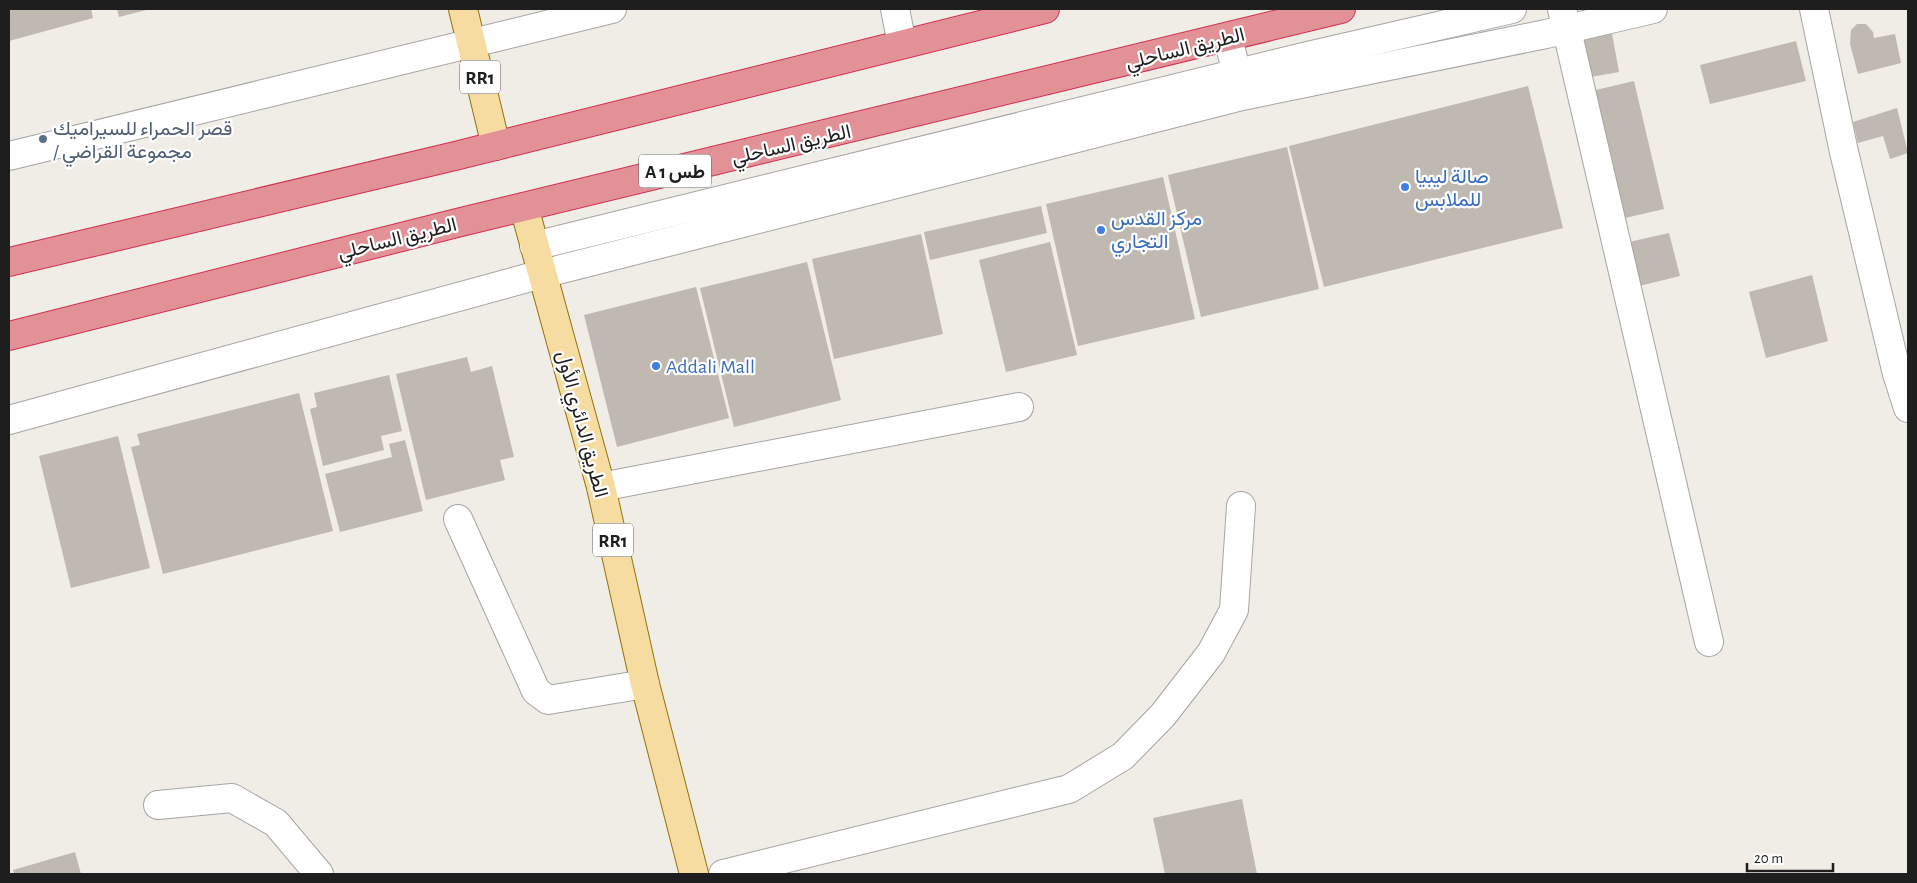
<svg xmlns="http://www.w3.org/2000/svg" width="1917" height="883" viewBox="0 0 1917 883" font-family="'Alegreya Sans',Vazirmatn,sans-serif">
	<rect width="100%" height="100%" fill="#efede5"/>
	<!-- building -->
	<g fill="#bfb9b2">
		<polygon points="9,9 91,9 93,18 9,41"/>
		<polygon points="117,9 150,9 119,17"/>
		<polygon points="1857,24 1866,24 1873,32 1874,38 1895,34 1901,63 1858,74 1850,44 1851,30"/>
		<polygon points="1611,28 1619,72 1585,78 1576,34"/>
		<polygon points="1796,41 1806,81 1710,104 1700,65"/>
		<polygon points="1634,81 1664,209 1612,221 1583,93"/>
		<polygon points="1528,86 1563,228 1324,287 1289,146"/>
		<polygon points="1897,108 1908,153 1890,159 1883,136 1858,143 1853,122"/>
		<polygon points="1287,147 1319,289 1201,317 1168,175"/>
		<polygon points="1163,177 1195,319 1078,346 1046,204"/>
		<polygon points="1041,206 1047,233 930,260 924,232"/>
		<polygon points="1669,233 1680,276 1639,286 1629,242"/>
		<polygon points="921,234 943,334 834,359 812,259"/>
		<polygon points="1050,242 1077,355 1006,372 979,260"/>
		<polygon points="807,262 841,400 734,427 700,288"/>
		<polygon points="1812,275 1828,341 1766,358 1749,292"/>
		<polygon points="696,287 729,418 617,447 584,315"/>
		<polygon points="467,357 471,372 492,366 514,457 500,460 505,480 426,500 396,374"/>
		<polygon points="389,375 402,431 381,436 384,450 323,466 310,409 317,407 314,393"/>
		<polygon points="299,393 333,531 163,574 131,447 140,445 137,434"/>
		<polygon points="118,436 150,568 71,588 39,456"/>
		<polygon points="405,440 423,511 340,532 325,474 392,457 389,444"/>
		<polygon points="1242,799 1257,874 1165,874 1153,818"/>
		<polygon points="75,852 81,874 14,874 13,870"/>
	</g>
	<g fill="none" stroke-linecap="round" stroke-linejoin="round">
		<!-- minor casing -->
		<g stroke="#a5a5a5" stroke-width="30">
			<g id="minor">
				<polyline points="895,9 902,44"/>
				<polyline points="1562,9 1709,642"/>
				<polyline points="1814,9 1844,152 1897,374 1908,408"/>
				<polyline points="1228,37 1241,92"/>
				<polyline points="9,156 612,9"/>
				<polyline points="534,246 1303,57 1512,9"/>
				<polyline points="9,420 542,274 1242,96 1546,34 1653,9"/>
				<polyline points="601,487 1019,407"/>
				<polyline points="458,519 536,691 548,700 645,684"/>
				<polyline points="158,805 232,798 276,823 319,874"/>
				<polyline points="723,874 1069,789 1123,756 1163,715 1211,653 1234,610 1241,506"/>
			</g>
		</g>
		<!-- major casing -->
		<g stroke="#917308" stroke-width="30">
			<g id="major">
				<polyline points="463,9 496,146"/>
				<polyline points="524,207 601,487 645,684 694,874"/>
			</g>
		</g>
		<!-- highway casing -->
		<g stroke="#d12e53" stroke-width="30">
			<g id="highway">
				<polyline points="9,262 455,156 1045,9"/>
				<polyline points="9,336 461,222 1341,9"/>
			</g>
		</g>
		<!-- minor -->
		<use href="#minor" stroke="#fff" stroke-width="28"/>
		<!-- major -->
		<use href="#major" stroke="#f7dca2" stroke-width="28"/>
		<!-- highway -->
		<use href="#highway" stroke="#e29197" stroke-width="28"/>
	</g>
	<!-- markers -->
	<circle fill="#5c6f8a" stroke="#fff" stroke-width="2" cx="43" cy="139" r="5"/>
	<g fill="#3f7fe0" stroke="#fff" stroke-width="2">
		<circle cx="1405" cy="187" r="5"/>
		<circle cx="1101" cy="230" r="5"/>
		<circle cx="656" cy="366" r="5"/>
	</g>
	<g text-anchor="middle" stroke-width="4.5" stroke-linejoin="round" paint-order="stroke">
		<!-- shield labels -->
		<g fill="#fff" stroke="#626262" stroke-width="1">
			<rect x="460" y="60.5" width="40" height="33" rx="4"/>
			<rect x="639" y="154.5" width="72" height="33" rx="4"/>
			<rect x="593" y="523.5" width="40" height="33" rx="4"/>
		</g>
		<g font-size="19" font-weight="bold" fill="#1e1e1e">
			<text x="480" y="84">RR1</text>
			<text x="675" y="178">A 1 طس</text>
			<text x="613" y="547">RR1</text>
		</g>
		<!-- street labels -->
		<g font-size="20" fill="#1e1e1e" stroke="#fff">
			<text transform="translate(1185 48) rotate(-14)" y="7">الطريق الساحلي</text>
			<text transform="translate(791 144) rotate(-13)" y="7">الطريق الساحلي</text>
			<text transform="translate(397 238) rotate(-14)" y="7">الطريق الساحلي</text>
			<text transform="translate(583 424) rotate(75)" y="7">الطريق الدائري الأول</text>
		</g>
		<!-- service labels -->
		<g font-size="20" fill="#4e5e75" stroke="#fff" text-anchor="start">
			<text x="53" y="135">قصر الحمراء للسيراميك<tspan x="53" dy="23">/ مجموعة القراضي</tspan></text>
		</g>
		<!-- shop labels -->
		<g font-size="20" fill="#366cbe" stroke="#fff" text-anchor="start">
			<text x="1415" y="183">صالة ليبيا<tspan x="1415" dy="23">للملابس</tspan></text>
			<text x="1111" y="225">مركز القدس<tspan x="1111" dy="23">التجاري</tspan></text>
			<text x="666" y="373">Addali Mall</text>
		</g>
	</g>
	<!-- border -->
	<rect width="1917" height="883" fill="none" stroke="#1e1e1e" stroke-width="20"/>
	<!-- scale -->
	<path d="M1747 863v8h86v-8" fill="none" stroke="#1e1e1e" stroke-width="2.5"/>
	<text x="1754" y="863" font-size="15" fill="#1e1e1e" stroke="#ffffff" stroke-width="4" paint-order="stroke">20 m</text>
</svg>
